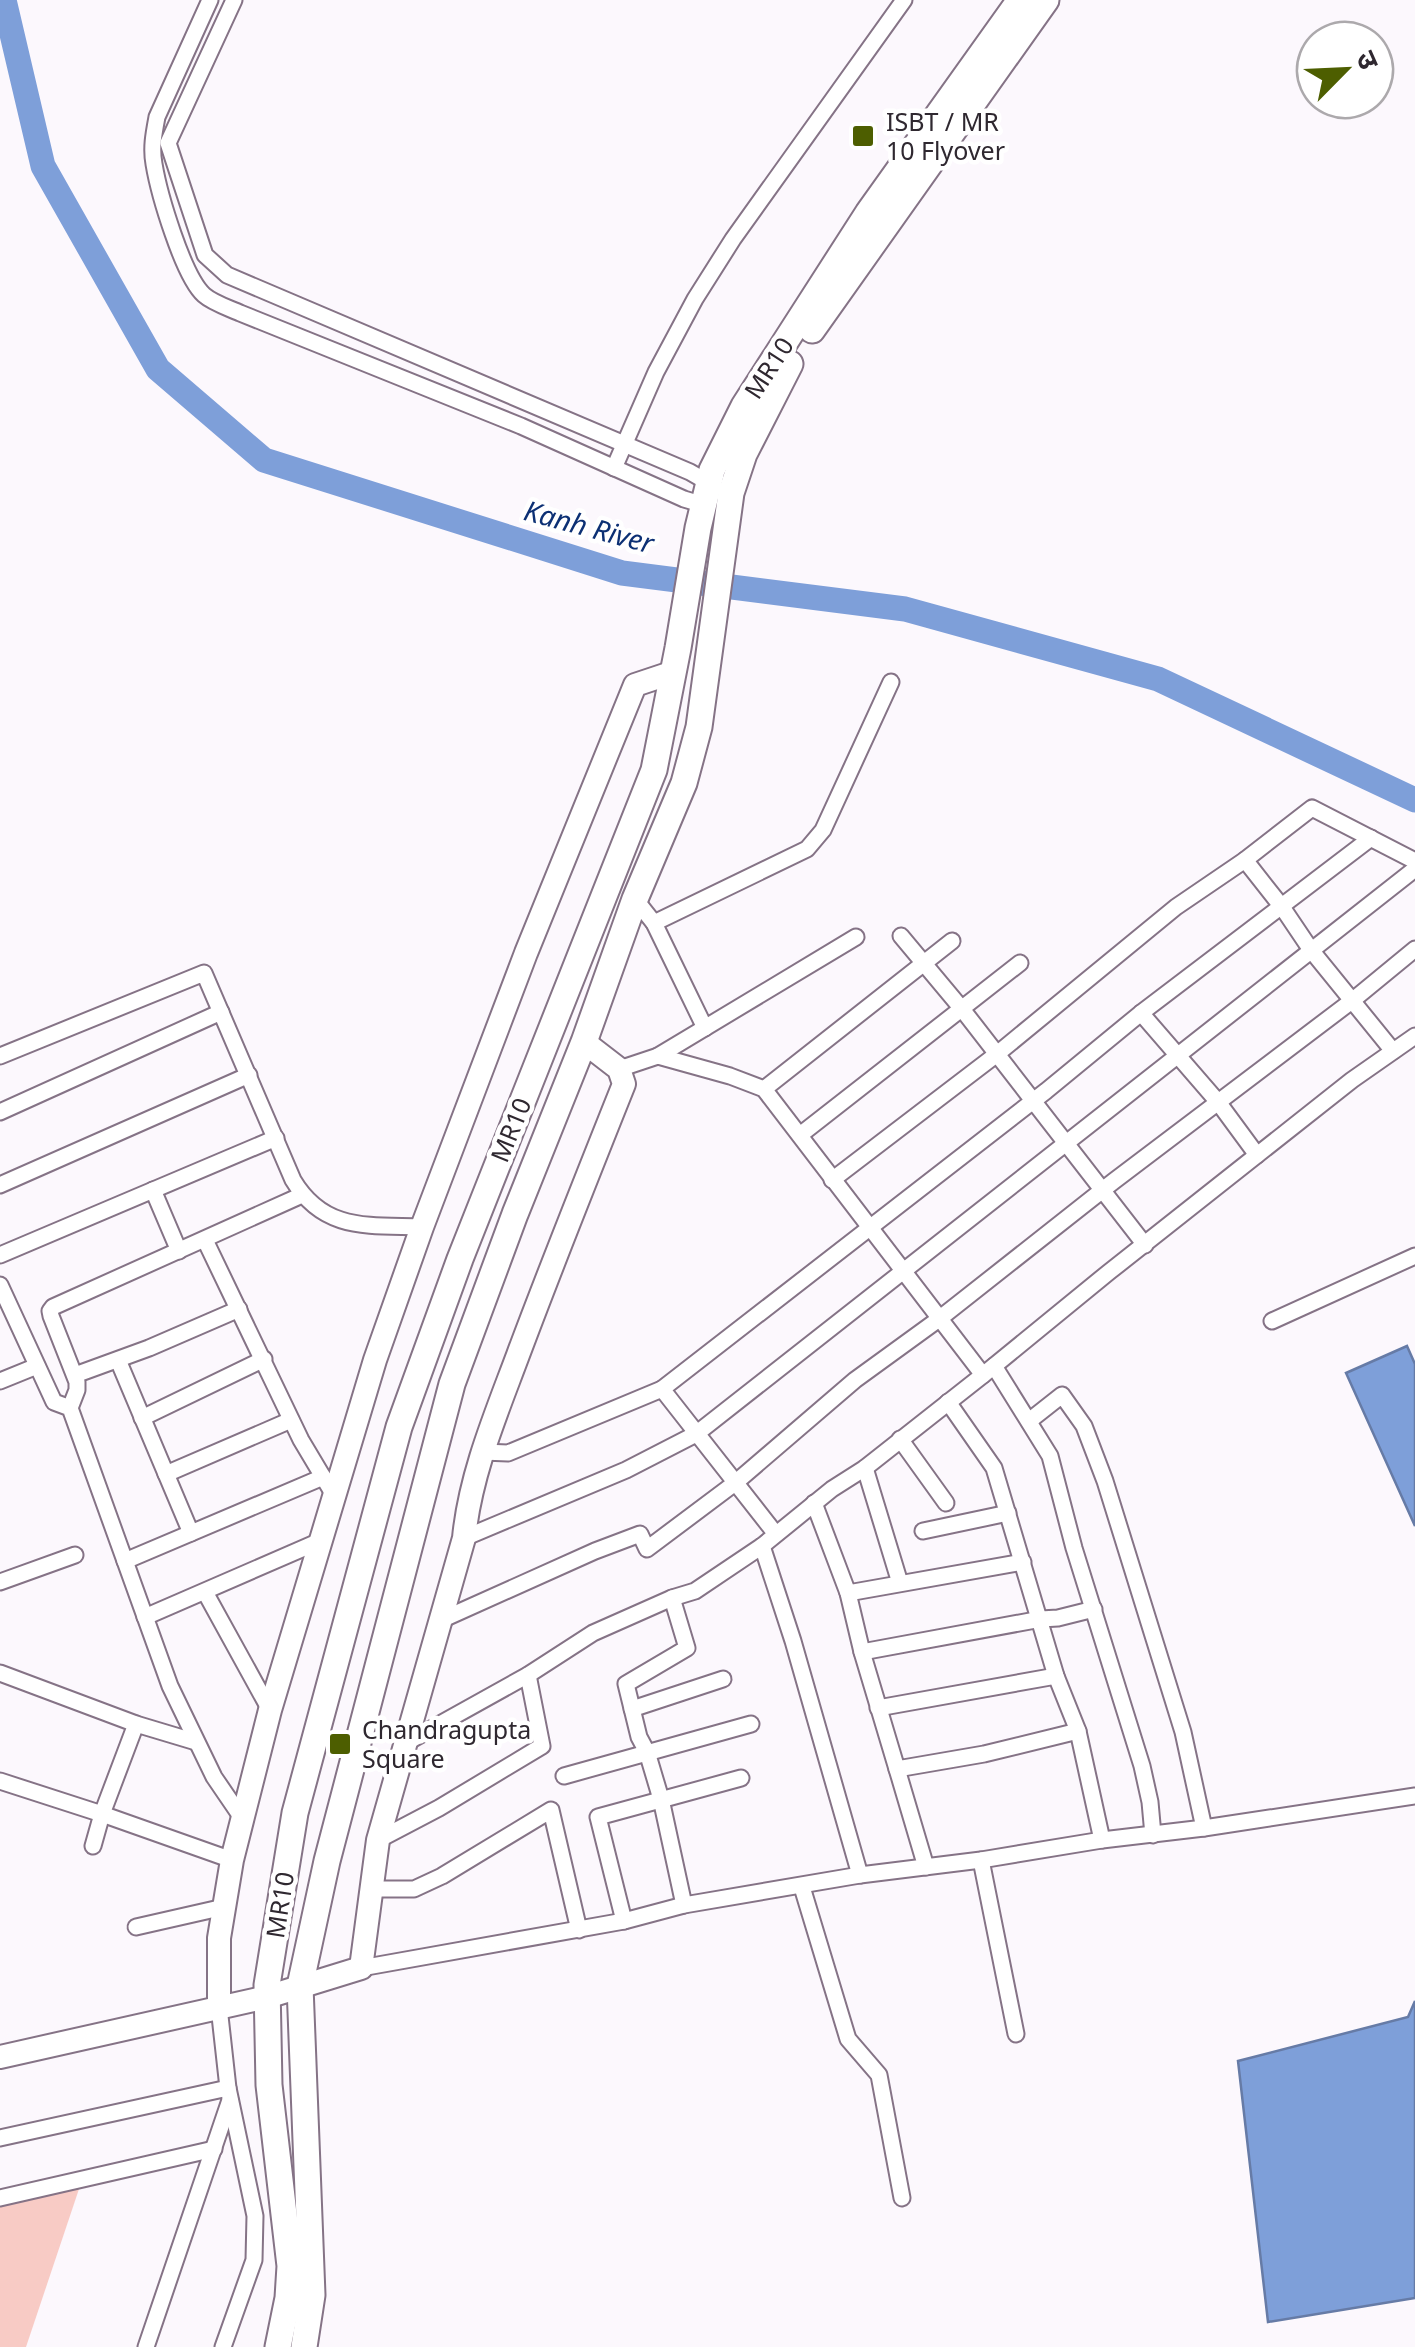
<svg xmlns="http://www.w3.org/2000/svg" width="1415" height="2347" viewBox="0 0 1415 2347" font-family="'Noto Sans','Noto Sans Devanagari',sans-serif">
	<rect width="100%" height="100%" fill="#fcf8fd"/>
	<!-- green -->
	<polygon fill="#f8cbc5" points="80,2186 26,2347 0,2347 0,2203"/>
	<!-- water -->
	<g fill="#7e9fd9" stroke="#667ba6" stroke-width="2.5">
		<polygon points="1407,1346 1415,1364 1415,1526 1346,1373"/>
		<polygon points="1415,2001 1415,2298 1268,2322 1238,2061 1408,2017"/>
	</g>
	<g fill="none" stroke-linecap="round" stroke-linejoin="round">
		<!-- river -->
		<polyline stroke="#7e9fd9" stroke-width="25" points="4,0 43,166 158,369 264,460 622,573 905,609 1158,679 1415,800"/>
		<!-- street casing -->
		<g stroke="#857386" stroke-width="19">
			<g id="street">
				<path d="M210,0L157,117C154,133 151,148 154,164C159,194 183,276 204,295C213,303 229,308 240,313L521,426L684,499L704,505"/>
				<polyline points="234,0 168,143 205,255 227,275 690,472 709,483"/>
				<polyline points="614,468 656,372 695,299 733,239 904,0"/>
				<polyline points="1245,860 1282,907 1311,950 1393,1051"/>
				<polyline points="635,899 654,923 705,1028"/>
				<polyline points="654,923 807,849 823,830 891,682"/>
				<polyline points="901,936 962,1009 1145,1245"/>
				<polyline points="1141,1013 1218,1102 1257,1155"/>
				<path d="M0,1056L204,973L293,1180C324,1232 369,1225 422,1227"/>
				<polyline points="658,1056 856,937"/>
				<polyline points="619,1069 658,1056 730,1076 764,1089 983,1375"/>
				<polyline points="764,1089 952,941"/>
				<polyline points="0,1112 221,1012"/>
				<polyline points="800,1135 1020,963"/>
				<polyline points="832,1180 997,1054 1176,907 1245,860 1312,808 1415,861"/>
				<polyline points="0,1185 249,1075"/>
				<polyline points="153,1190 179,1251"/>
				<polyline points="205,1240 301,1440 335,1497"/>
				<polyline points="0,1255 276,1138"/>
				<polyline points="0,1285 54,1402 70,1408 170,1686 214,1777 242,1818"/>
				<polyline points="1272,1321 1415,1256"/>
				<polyline points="118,1360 191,1533"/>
				<polyline points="994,1366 1050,1456 1074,1548 1142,1766 1150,1802 1153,1835"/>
				<polyline points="75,1375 149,1348 239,1309"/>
				<polyline points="0,1381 37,1366"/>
				<polyline points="948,1402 994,1468 1056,1676 1078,1731 1102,1840"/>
				<polyline points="70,1408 77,1390 77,1382 51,1316 50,1311 53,1307 302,1195"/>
				<polyline points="142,1418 264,1359"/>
				<polyline points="1029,1421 1062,1395 1084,1426 1105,1481 1183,1732 1204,1828"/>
				<polyline points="900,1439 946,1503"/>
				<polyline points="483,1452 508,1453 662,1389"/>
				<polyline points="865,1468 900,1583"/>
				<polyline points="166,1474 291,1420"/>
				<polyline points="814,1503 848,1593 862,1652 897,1769 984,1754 1078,1731"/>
				<polyline points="923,1531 1008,1513"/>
				<polyline points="775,1533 662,1389 1046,1091 1141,1013 1371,838"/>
				<polyline points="464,1538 626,1470 696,1434 1415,869"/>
				<polyline points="762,1546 793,1641 860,1875"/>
				<polyline points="125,1561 323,1477"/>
				<polyline points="0,1582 75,1555"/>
				<polyline points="205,1592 270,1710"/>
				<polyline points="848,1593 1023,1562"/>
				<polyline points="672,1598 687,1648 626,1684 639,1737 647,1752 661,1799 684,1905"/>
				<polyline points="145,1617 320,1541"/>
				<polyline points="439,1621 595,1551 640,1534 647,1549 735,1483 855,1380 939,1319 1114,1181 1353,1000 1415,949"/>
				<polyline points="862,1652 1041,1619 1058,1618 1094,1609"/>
				<polyline points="0,1673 136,1724 196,1742"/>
				<polyline points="878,1708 1056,1676"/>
				<polyline points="632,1709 723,1679"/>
				<polyline points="404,1744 528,1675 593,1633 672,1598 695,1591 762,1546 832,1489 865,1468 983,1375 1109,1272 1352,1080 1415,1036"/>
				<polyline points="897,1769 926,1867"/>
				<polyline points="564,1776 751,1724"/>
				<polyline points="0,1781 102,1814 232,1860"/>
				<polyline points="378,1840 439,1808 542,1746 528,1675"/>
				<polyline points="93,1846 102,1814 136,1724"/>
				<polyline points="981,1860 1016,2034"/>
				<polyline points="802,1887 848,2039 879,2075 902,2198"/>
				<polyline points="370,1889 414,1889 442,1876 551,1810 579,1930"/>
				<polyline points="624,1921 598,1817 741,1778"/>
				<polyline points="136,1927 224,1907"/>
				<polyline points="361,1968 624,1921 684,1905 860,1875 981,1860 1102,1840 1204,1828 1415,1796"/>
				<polyline points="219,2007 228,2088 255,2216 254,2260 223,2347"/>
				<polyline points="0,2138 228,2088"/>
				<polyline points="0,2198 214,2149"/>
				<polyline points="146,2347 230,2100"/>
			</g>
		</g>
		<!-- secondary casing -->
		<g stroke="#857386" stroke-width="26">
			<g id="secondary">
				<polyline points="219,2007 219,1938 232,1860 270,1710 375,1360 422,1227 526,953 635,685 674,672"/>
				<path d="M0,2057L267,1997L361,1968L378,1840L464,1538C470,1475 496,1414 518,1355C552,1264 588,1174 624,1084L619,1069L584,1042"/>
			</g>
		</g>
		<!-- primary casing -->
		<g stroke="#857386" stroke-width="29">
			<g id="primary">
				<polyline points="812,330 1046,0"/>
				<polyline points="278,2347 288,2298 290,2266 269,2085 267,1985 295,1813 399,1427 460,1259 654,770 678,648 698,528 712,470 744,406 868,213 1020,0"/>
				<polyline points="304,2347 312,2295 300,1986 327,1861 452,1384 515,1214 584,1042 635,899 684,783 699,727 731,493 744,454 790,364"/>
			</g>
		</g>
		<!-- street -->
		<use href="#street" stroke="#fff" stroke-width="15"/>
		<!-- secondary -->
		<use href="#secondary" stroke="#fff" stroke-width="22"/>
		<!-- primary -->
		<use href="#primary" stroke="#fff" stroke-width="25"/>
	</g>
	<!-- markers -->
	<g fill="#4d5e00" stroke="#fff" stroke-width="4">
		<rect x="851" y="124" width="24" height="24" rx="5"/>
		<rect x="328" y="1732" width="24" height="24" rx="5"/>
	</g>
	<g text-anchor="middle" stroke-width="9" stroke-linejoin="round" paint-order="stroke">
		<!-- poi labels -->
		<g font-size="25" fill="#2f2830" stroke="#fff" text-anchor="start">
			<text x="886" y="131">ISBT / MR<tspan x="886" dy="29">10 Flyover</tspan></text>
			<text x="362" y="1739">Chandragupta<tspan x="362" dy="29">Square</tspan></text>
		</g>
		<!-- street labels -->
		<g font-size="25" fill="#2f2830" stroke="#fff">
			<text transform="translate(769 368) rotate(-57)" y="9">MR10</text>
			<text transform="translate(511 1130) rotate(-68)" y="9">MR10</text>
			<text transform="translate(280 1905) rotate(-81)" y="9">MR10</text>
		</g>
		<!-- water labels -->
		<g font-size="28" font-style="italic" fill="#0c3074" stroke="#fff">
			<text transform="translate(589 527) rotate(15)" y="10">Kanh River</text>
		</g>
	</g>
	<!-- north arrow -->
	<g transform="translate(1345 70) rotate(66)"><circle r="48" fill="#ffffff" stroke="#aca9ac" stroke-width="2.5"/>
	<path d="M0-8L18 38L0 25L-18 38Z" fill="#4d5e00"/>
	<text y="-15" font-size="28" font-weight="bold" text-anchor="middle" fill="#2f2830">उ</text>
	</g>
</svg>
